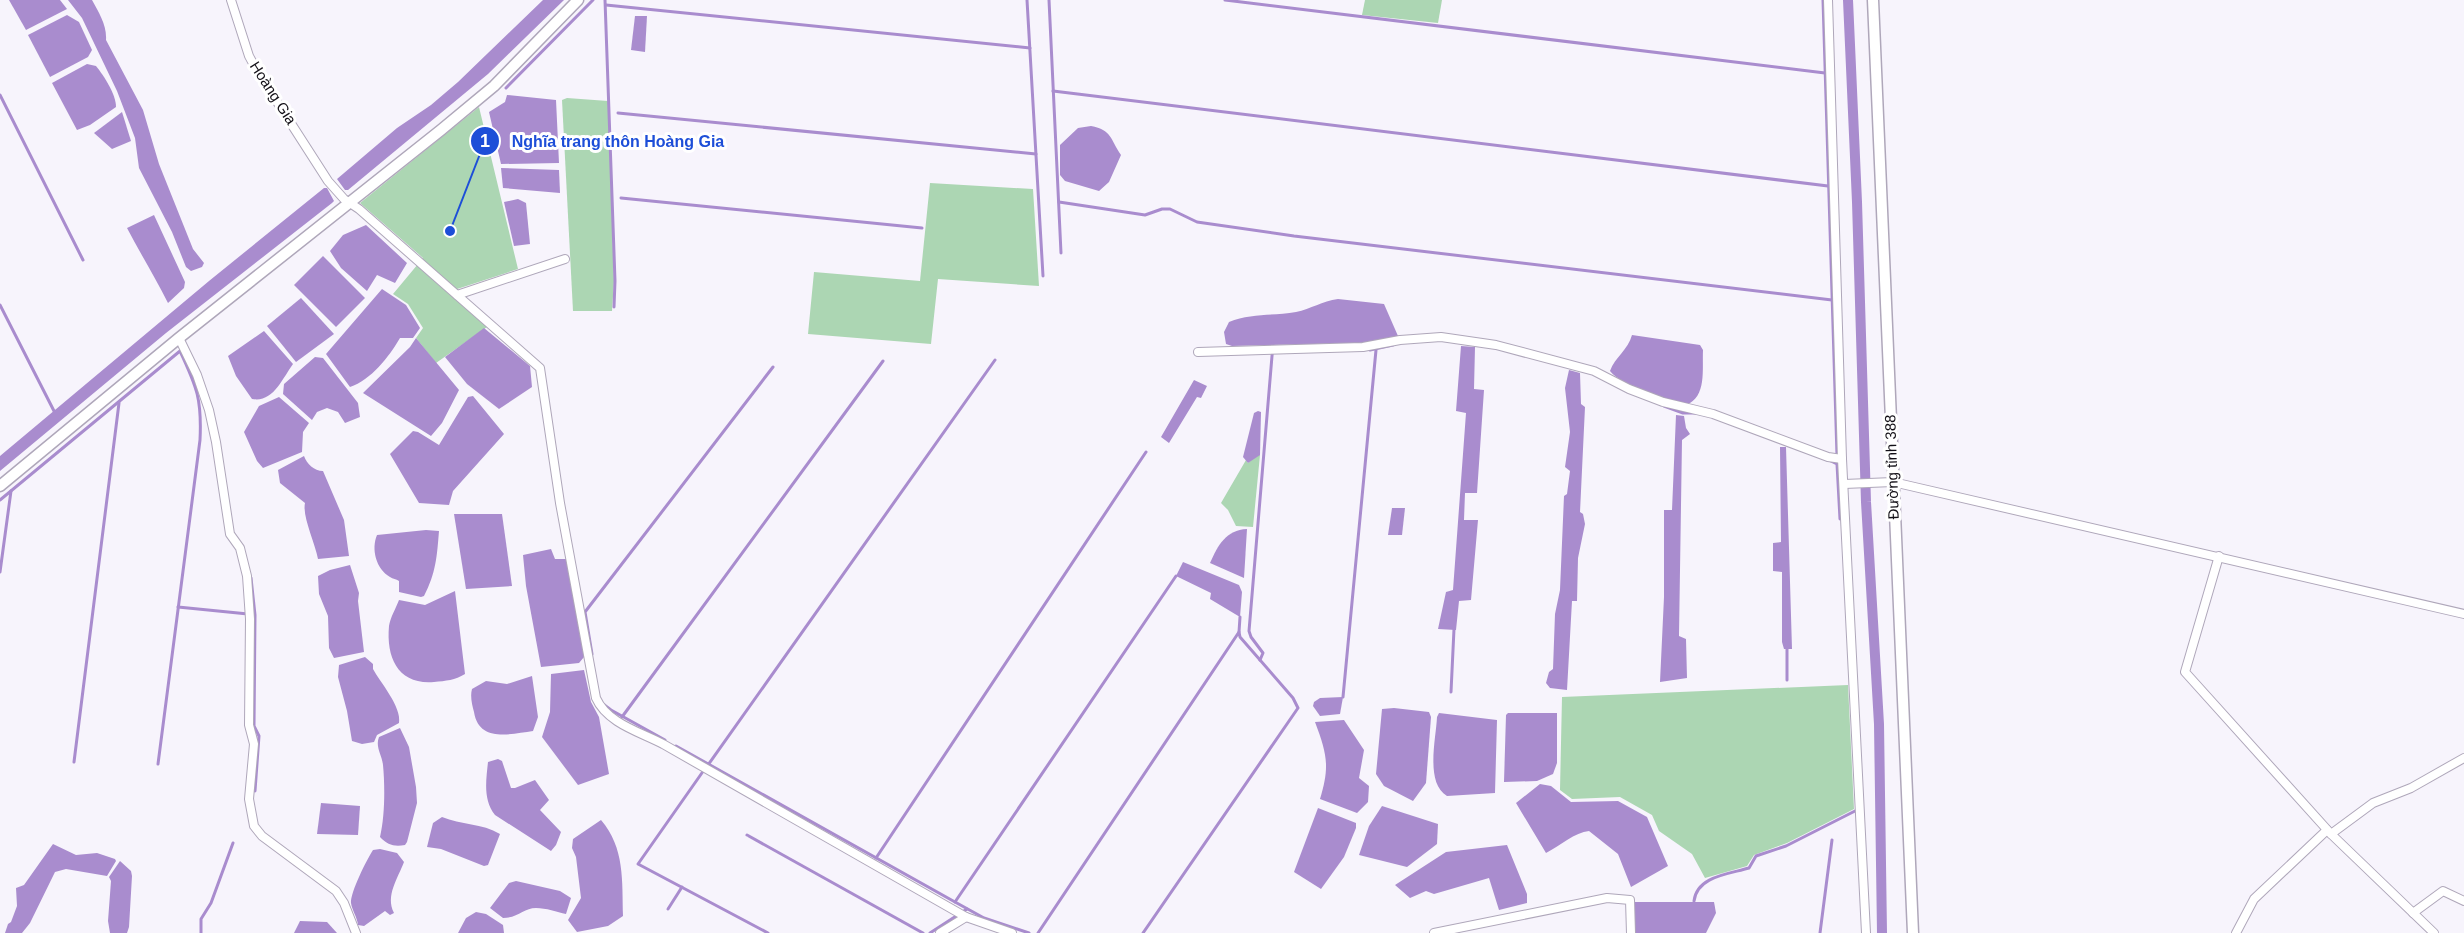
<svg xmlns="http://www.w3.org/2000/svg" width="2464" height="933" viewBox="0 0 2464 933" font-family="Arial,sans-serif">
	<rect width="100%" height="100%" fill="#f7f4fc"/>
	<!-- green -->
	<g fill="#acd6b3">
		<polygon points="1365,0 1442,0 1438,23 1362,15"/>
		<polygon points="567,98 608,101 614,281 612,311 573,311 562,100"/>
		<polygon points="479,107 518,269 448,292 487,327 436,363 416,338 423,328 408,304 393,294 423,258 360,203"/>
		<polygon points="930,183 1033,189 1039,286 938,279 931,344 808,334 814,272 920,281"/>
		<polygon points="1257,455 1260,455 1253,527 1236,526 1228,510 1221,503 1246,460 1248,463"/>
		<polygon points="1848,685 1854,809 1787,843 1754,855 1747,866 1705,878 1692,854 1659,831 1652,815 1620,797 1572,799 1560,790 1562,697"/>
	</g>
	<!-- water -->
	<g fill="#a98cce">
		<polygon points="9,0 60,0 67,9 26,30"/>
		<path d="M68,0H92C99,13 107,25 106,40L143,110L159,164L193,249L204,263L202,267L191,271L186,267L172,232L139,168L135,138L117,91L82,18Z"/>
		<polygon points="543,0 564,0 488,74 348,190 345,190 337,179 397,128 431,105 458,82"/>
		<polygon points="67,15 79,22 92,50 88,57 50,77 28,35"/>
		<polygon points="635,16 647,16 645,52 631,50"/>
		<path d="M87,64L96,66C104,76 116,94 116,107L90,125L77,130L52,83Z"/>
		<polygon points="507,95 556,100 559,163 501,164 489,112 505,102"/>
		<polygon points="122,112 131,141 112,149 94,133"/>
		<path d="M1091,126C1112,130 1110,139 1121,155L1109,182L1099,191L1065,181L1060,175V145L1078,128Z"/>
		<polygon points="501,168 559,170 560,193 503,188"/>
		<polygon points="324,188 327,188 334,201 332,203 166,333 0,471 0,456 209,281"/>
		<polygon points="518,199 526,203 530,244 514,246 504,202"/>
		<path d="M154,215L185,282L184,288L168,303C155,277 140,253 127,228Z"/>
		<polygon points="366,225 407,263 395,283 377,275 367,291 341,268 330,251 343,235"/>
		<polygon points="323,256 365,298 336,327 294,285"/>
		<path d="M382,289L406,305L420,328L413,338H400C389,357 371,380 350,387L326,354Z"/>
		<polygon points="301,298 334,334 296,362 267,326"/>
		<path d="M1338,299L1384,304L1398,336L1376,342L1358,343L1232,346L1226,344L1224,332L1229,322C1251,313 1273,316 1296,312C1311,309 1322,301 1338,299Z"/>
		<polygon points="484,328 530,366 532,387 499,409 467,384 445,357"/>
		<path d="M264,331L293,364C282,379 273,403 252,399L236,376L228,356Z"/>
		<path d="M1632,335L1700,345L1703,350C1702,369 1707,397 1686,405C1668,400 1621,386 1610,371C1615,357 1628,350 1632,335Z"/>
		<polygon points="416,338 459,390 442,423 431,436 363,393 410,347"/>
		<polygon points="1461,346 1475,347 1474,389 1484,390 1477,493 1465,493 1464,520 1478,520 1471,600 1459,601 1456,630 1438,629 1446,592 1453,590 1466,413 1456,411"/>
		<polygon points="315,357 323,358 358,403 360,417 345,423 338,412 327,408 317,412 312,420 283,394 284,384"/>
		<polygon points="1569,370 1580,373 1581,404 1585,407 1580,512 1583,514 1585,524 1578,558 1577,601 1572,601 1567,690 1550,688 1546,683 1549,672 1553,669 1555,614 1560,590 1564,496 1567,494 1570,471 1565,467 1570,432 1565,388"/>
		<polygon points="1194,380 1207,386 1201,398 1197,397 1169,443 1161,437"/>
		<polygon points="473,396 504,434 453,491 449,505 419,503 390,454 413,431 418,432 439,445 468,397"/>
		<polygon points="279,397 309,423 303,432 302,452 263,468 257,461 244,432 259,406"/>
		<polygon points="1258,411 1261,412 1260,455 1248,463 1243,457 1254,413"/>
		<polygon points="1676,415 1684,416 1686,428 1690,434 1682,440 1679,636 1686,639 1687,678 1660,682 1664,597 1664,510 1672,510"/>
		<polygon points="1780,447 1786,447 1792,649 1784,649 1782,642 1782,572 1773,571 1773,543 1781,542"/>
		<path d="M304,456C307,464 314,471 323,471L344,520L349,556L318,559C315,543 302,516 305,503L280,483L278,470Z"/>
		<polygon points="1392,508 1405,508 1402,535 1388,535"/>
		<polygon points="454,514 502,514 512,586 466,589"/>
		<path d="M1247,529L1244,578L1210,563C1218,545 1226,530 1247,529Z"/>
		<path d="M426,530L439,531C437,556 436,573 424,596L421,597L399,592V581C396,579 393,579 390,577C376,569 371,549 377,535Z"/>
		<polygon points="551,549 555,559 566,559 584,657 579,663 541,667 526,586 523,555"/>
		<polygon points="1183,562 1239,585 1242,592 1240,617 1210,599 1211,593 1176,576"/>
		<polygon points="350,565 359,593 358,601 364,652 334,658 329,648 328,616 319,594 318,576 330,570"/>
		<path d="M455,591L465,674C455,680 446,681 434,682C399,685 386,659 389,626C390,618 396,608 399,600L425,605Z"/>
		<path d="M365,657L373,664V669C380,682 402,707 399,723L377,735L374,742L362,744L352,741L347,711L338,677L339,665Z"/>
		<polygon points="584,670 591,702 599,717 609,774 578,785 542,737 550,712 551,674"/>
		<path d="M532,676L538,717L533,731C511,734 479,743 474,712C472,705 470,696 472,689L486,681L507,684Z"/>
		<polygon points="1343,697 1340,714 1320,716 1313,706 1314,702 1320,698"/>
		<polygon points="1394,708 1429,712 1431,717 1426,783 1413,801 1384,786 1376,774 1382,709"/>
		<path d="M1439,713L1497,720L1495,793L1447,796C1425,783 1436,739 1437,717Z"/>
		<polygon points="1508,713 1557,713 1557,763 1553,774 1537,781 1504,782 1506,715"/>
		<path d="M1344,720L1364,750L1359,778L1369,786L1368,802L1357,813L1320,799C1330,766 1327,754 1315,722Z"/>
		<path d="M400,728L409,747L416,787L417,803L407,842L405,845C394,847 388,845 380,837C385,816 385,786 383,765C382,755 375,747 379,737Z"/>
		<path d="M498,759L502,761L511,788H515L535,780L549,800L540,810L561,832L556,845L551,851L495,815C483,800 486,781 488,762Z"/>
		<path d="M1540,784L1551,786L1571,802L1618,801L1647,817L1668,866L1631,887L1618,854L1589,831C1575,832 1560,846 1546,853L1516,803Z"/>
		<polygon points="321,803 360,806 358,835 317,834"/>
		<polygon points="1382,806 1438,824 1437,844 1407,867 1359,855 1369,826"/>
		<polygon points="1318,808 1356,823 1356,828 1344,857 1321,889 1294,872"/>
		<path d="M442,817C461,825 482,823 500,834L488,865L484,866L441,849L427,847L433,823Z"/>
		<path d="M601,820C625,848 622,881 623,916L608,926L577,932L568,920L581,898L576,857L572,848L573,839Z"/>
		<polygon points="53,844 76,855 97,853 115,859 116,861 107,876 66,869 55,872 30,923 22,933 5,933 8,924 11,922 17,906 16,888 24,885"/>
		<polygon points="1507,845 1527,894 1527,903 1499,910 1489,878 1434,894 1426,891 1410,898 1395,885 1446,852"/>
		<path d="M380,849L397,853L404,862C398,878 385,896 394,913L390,915L385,911L364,926L358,925C357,917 352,910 351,903C350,893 367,859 373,850Z"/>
		<polygon points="120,861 131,871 132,876 129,927 127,933 110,933 108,921 111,881 109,877"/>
		<path d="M516,881L560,891L571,898L566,914C557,912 546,908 536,908C524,908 518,918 503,918L490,908L509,883Z"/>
		<polygon points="1635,902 1714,902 1716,913 1706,933 1635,933"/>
		<polygon points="476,912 486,914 503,925 504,933 458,933 466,918"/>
		<polygon points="300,921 327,922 337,933 294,933"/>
	</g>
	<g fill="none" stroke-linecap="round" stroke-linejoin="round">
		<!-- stream -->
		<g stroke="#a98cce" stroke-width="3">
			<polyline points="605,0 615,281 614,307"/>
			<polyline points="1027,0 1043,276"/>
			<polyline points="1049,0 1061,253"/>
			<polyline points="1225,0 1825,73"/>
			<polyline points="1823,0 1837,456"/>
			<polyline points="606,5 1030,48"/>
			<polyline points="506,88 593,0"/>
			<polyline points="1053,91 1828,186"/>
			<polyline points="0,95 83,260"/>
			<polyline points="618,113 1036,154"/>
			<polyline points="621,198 922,228"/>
			<polyline points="1059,202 1145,215 1162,209 1170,209 1197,222 1294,236 1832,300"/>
			<polyline points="0,305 54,411"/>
			<polyline points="1370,350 1393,345"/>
			<polyline points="1664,406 1683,413 1695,413"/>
			<polyline points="1831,461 1837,464 1840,519"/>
			<path d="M0,500L180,351C197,387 202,400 200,440L158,764"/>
			<polyline points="0,572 11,491"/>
			<polyline points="251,578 255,615 254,726 259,736 255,791"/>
			<polyline points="178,607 248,614"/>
			<polyline points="1239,632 1240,617"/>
			<polyline points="1787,649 1787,680"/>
			<polyline points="592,654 585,612 773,367"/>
			<polyline points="1260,660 1263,653 1251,637 1249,631 1273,344"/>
			<polyline points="1451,692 1454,629"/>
			<polyline points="1343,697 1376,350"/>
			<polyline points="603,704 611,710 665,740"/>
			<polyline points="622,717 883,361"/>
			<polyline points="676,746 955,902 984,918 1029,933"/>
			<polyline points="74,762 119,403"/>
			<polyline points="708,765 995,360"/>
			<polyline points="704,770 638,864 768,933"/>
			<polyline points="747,835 923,933"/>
			<polyline points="876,858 1146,452"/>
			<path d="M1694,901C1697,876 1729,874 1749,868L1756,856L1786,846L1855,811"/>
			<polyline points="955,902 1176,576"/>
			<polyline points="668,909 682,887"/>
			<polyline points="201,933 201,919 211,903 233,843"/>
			<polyline points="930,933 967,909"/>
			<polyline points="1038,933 1239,632 1240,637 1293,698 1298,708 1143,933"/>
			<polyline points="1820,933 1832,840"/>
		</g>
		<!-- canal -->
		<polyline stroke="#a98cce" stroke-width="10" points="1848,0 1857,202 1866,502 1879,724 1882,933"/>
		<!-- street casing -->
		<g stroke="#afa7ba" stroke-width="10">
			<g id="street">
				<path d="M231,0L249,56L256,69L328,181L344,199L359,209L540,368L560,503L596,698C607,723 640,732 663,744L966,917L940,933"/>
				<polyline points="1828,0 1842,459 1866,933"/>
				<polyline points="457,295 565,259"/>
				<polyline points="179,338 197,375 209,410 216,442 230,534 240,548 247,576 250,619 249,725 254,744 249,799 254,826 262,836 336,891 344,903 356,933"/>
				<polyline points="1198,352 1363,347 1400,340 1441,337 1496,345 1594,371 1629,389 1663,402 1713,414 1828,457 1842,459"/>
				<polyline points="1844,484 1893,482 2464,614"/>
				<polyline points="2219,556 2185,672 2331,834 2434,933"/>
				<polyline points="2331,834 2373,803 2411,788 2464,758"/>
				<polyline points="2413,913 2443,891 2464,901"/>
				<polyline points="966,917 1012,933"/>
				<polyline points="1434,933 1607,898 1630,900 1631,933"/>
				<polyline points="2236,933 2254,899 2327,830"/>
			</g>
		</g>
		<!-- secondary casing -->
		<g stroke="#afa7ba" stroke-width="13">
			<g id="secondary">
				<polyline points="1873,0 1913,933"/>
				<polyline points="0,486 179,338 441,130 494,86 578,0"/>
			</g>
		</g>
		<!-- street -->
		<use href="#street" stroke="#fff" stroke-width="8"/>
		<!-- secondary -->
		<use href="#secondary" stroke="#fff" stroke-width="10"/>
	</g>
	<g text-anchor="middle" stroke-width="6" stroke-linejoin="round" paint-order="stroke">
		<!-- street labels -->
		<g font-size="15" fill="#131017" stroke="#fff">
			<text transform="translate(273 93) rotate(57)" y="5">Hoàng Gia</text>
			<text transform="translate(1892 467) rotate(-92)" y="5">Đường tỉnh 388</text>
		</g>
	</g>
	<!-- callouts -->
	<path fill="none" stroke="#1d4ed8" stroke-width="2" d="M450 231L485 141"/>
	<g fill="#1d4ed8" stroke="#fff" stroke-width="2">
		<circle cx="450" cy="231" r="6"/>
		<circle cx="485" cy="141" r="15"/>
	</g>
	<g font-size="18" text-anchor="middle" font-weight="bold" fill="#fff">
		<text x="485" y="147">1</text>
	</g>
	<g font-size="16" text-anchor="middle" font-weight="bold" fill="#1d4ed8" stroke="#fff" stroke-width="6" stroke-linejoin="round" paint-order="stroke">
		<text x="618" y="147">Nghĩa trang thôn Hoàng Gia</text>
	</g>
</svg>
